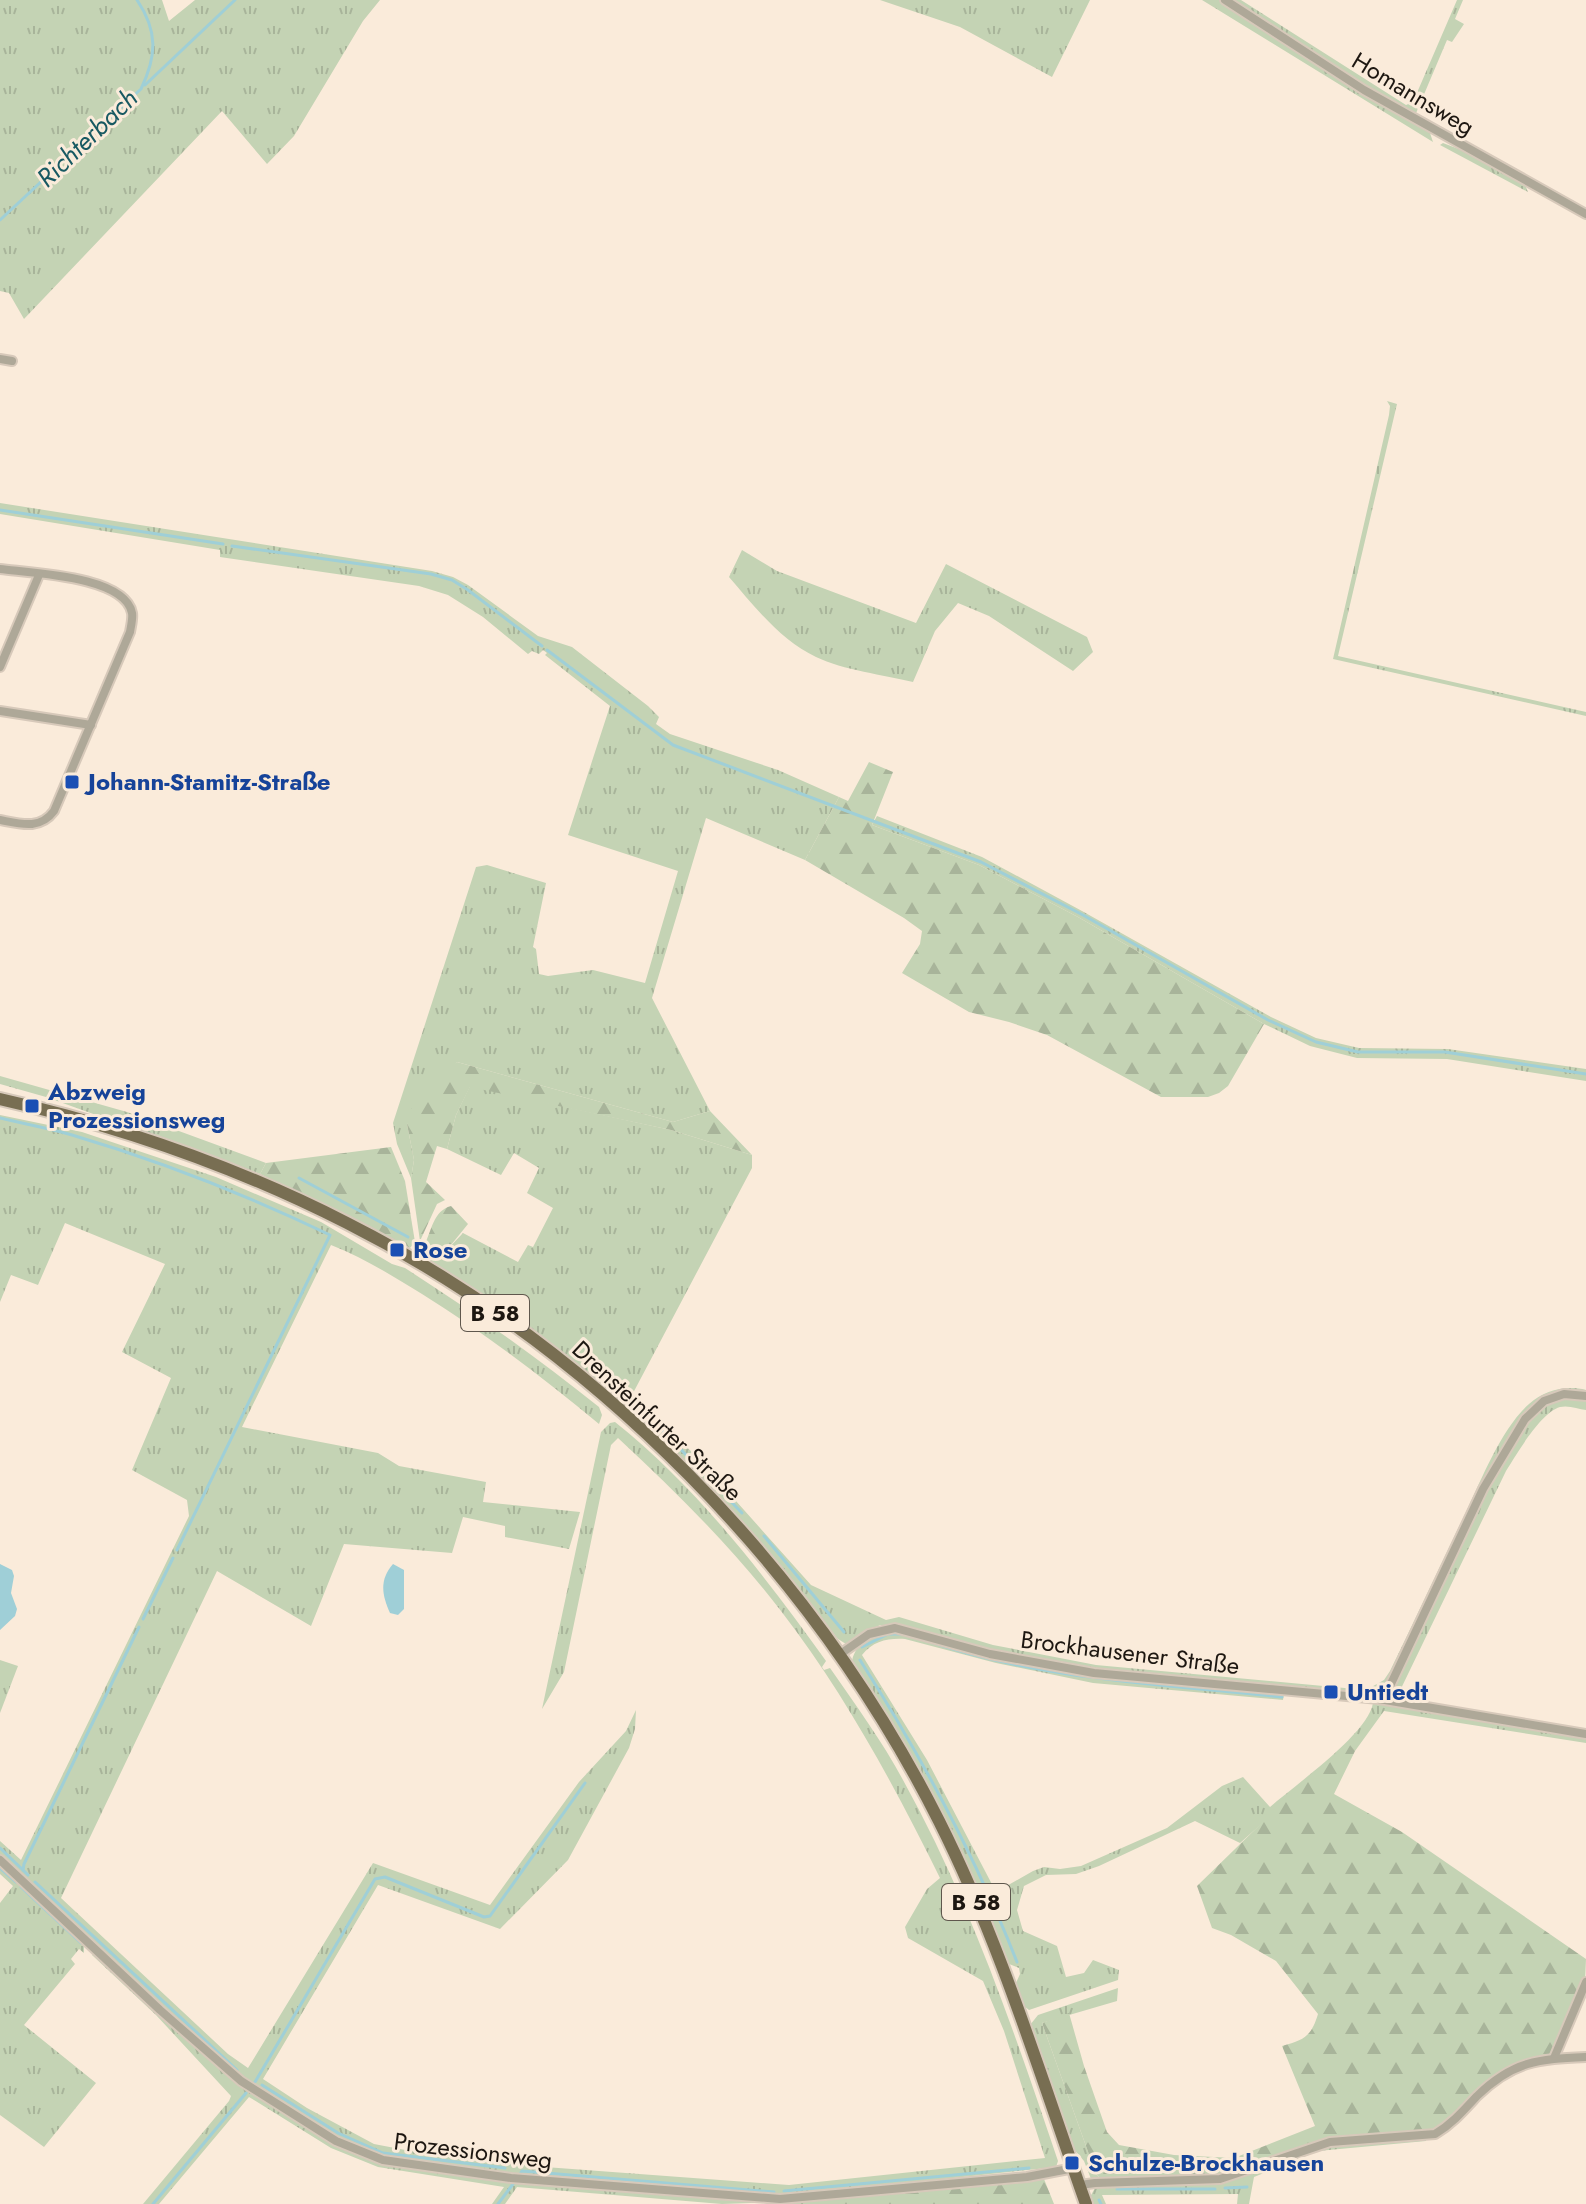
<svg xmlns="http://www.w3.org/2000/svg" width="1586" height="2204" viewBox="0 0 1586 2204" font-family="Jost,sans-serif">
	<defs>
		<pattern id="grass-tufts" width="24" height="20" patternUnits="userSpaceOnUse" patternTransform="scale(2)"><rect width="24" height="20" fill="#c4d3b4"/><path d="M3 7l-1-3M5 7V3M7 7l1-3M15 17l-1-3M17 17v-4M19 17l1-3" fill="none" stroke="#a8b49a"/></pattern>
		<pattern id="forest-firs" width="22" height="20" patternUnits="userSpaceOnUse" patternTransform="scale(2)"><rect width="22" height="20" fill="#c4d3b4"/><path d="M5 1l3.5 6h-7zM16 11l3.5 6h-7z" fill="#a8b49a"/></pattern>
	</defs>
	<rect width="100%" height="100%" fill="#faebda"/>
	<!-- grass -->
	<g fill="url(#grass-tufts)">
		<polygon points="0,0 162,0 169,21 195,0 380,0 363,21 294,136 267,164 222,111 24,319 9,293 0,291"/>
		<polygon points="880,0 1090,0 1052,77 960,27"/>
		<polygon points="1202,0 1219,0 1362,93 1430,133 1433,142"/>
		<polygon points="1230,0 1241,0 1406,105 1413,102 1457,0 1463,0 1455,19 1464,24 1452,42 1447,40 1414,118"/>
		<polygon points="1443,143 1464,151 1525,185 1528,192 1440,145"/>
		<polygon points="1387,401 1397,404 1338,656 1586,712 1586,716 1333,659 1389,415 1390,406"/>
		<polygon points="0,503 432,571 453,577 468,585 538,636 572,647 648,706 659,717 656,724 670,734 778,770 839,797 805,860 706,818 652,998 710,1111 673,1122 457,1062 407,1124 414,1160 411,1178 397,1144 393,1123 476,867 487,865 546,883 533,947 536,949 539,974 548,976 593,970 645,983 678,871 568,835 610,706 545,655 547,653 543,650 539,654 532,651 528,654 483,617 448,595 419,586 220,557 220,550 0,514"/>
		<path d="M742,550L777,571L916,623L946,564L1087,637L1093,652L1073,671L989,616L958,603L935,631L913,682C884,675 843,670 816,657C781,641 754,606 729,577Z"/>
		<polygon points="877,816 982,857 1082,911 1271,1017 1316,1038 1359,1048 1448,1049 1586,1069 1586,1081 1447,1059 1357,1058 1310,1046 1264,1024 1078,917 979,865 872,825"/>
		<polygon points="0,1076 127,1112 266,1163 260,1174 46,1097 0,1084"/>
		<path d="M470,1086L671,1130L752,1155V1168L632,1395L694,1454L811,1585L886,1620L899,1617L993,1645L1096,1665L1366,1690L1384,1680L1390,1671C1416,1618 1441,1564 1467,1510C1482,1478 1502,1428 1529,1404C1545,1390 1566,1385 1586,1390V1393L1566,1391L1523,1417L1481,1489L1390,1679L1377,1692L1368,1695L1095,1671L992,1651L896,1625H880L846,1644L838,1639L732,1512L682,1460L623,1404L484,1297L423,1256L424,1246L442,1255L463,1233L518,1262L528,1245L533,1247L553,1208L527,1193L539,1168L514,1153L501,1175L447,1149L456,1115Z"/>
		<path d="M0,1115L82,1132L216,1177L321,1222L392,1264L405,1268C472,1311 536,1357 599,1407L602,1415L599,1424C542,1377 485,1333 422,1294C393,1276 362,1257 331,1245L242,1427L378,1453L399,1466L486,1482L483,1502L580,1512L569,1549L505,1537V1526L463,1517L452,1553L344,1544L311,1626L217,1571L61,1898L228,2054L248,2068L373,1863L490,1905L579,1782L626,1731L636,1710L635,1729L629,1748L568,1860L500,1929L378,1885L263,2079L307,2108L374,2144L421,2153L545,2167L789,2185L1045,2158L1004,2031L983,1981L908,1938L905,1927L927,1889L940,1878C894,1785 845,1694 781,1611C733,1548 676,1492 618,1438L611,1445L564,1672L542,1709L601,1432L610,1423L615,1422C696,1486 766,1577 826,1661L822,1667L824,1670L830,1668C855,1704 882,1741 903,1780C970,1901 1014,2031 1058,2161L1056,2167L779,2197L510,2176L383,2158L337,2139L242,2078L216,2058L0,1856V1841L21,1860L189,1516L187,1500L132,1470L171,1378L122,1352L165,1264L65,1223L38,1285L11,1275L0,1302Z"/>
		<path d="M1563,1398L1586,1399V1410C1578,1409 1569,1405 1560,1407C1540,1413 1517,1454 1506,1471L1395,1701L1391,1690L1486,1491L1527,1422L1547,1404Z"/>
		<path d="M894,1631L990,1656L1284,1694L1283,1700L1093,1683L996,1663L905,1639C888,1638 873,1641 862,1655L927,1760L996,1892L1033,1871L1044,1867L1060,1869L1081,1866L1167,1828L1222,1786L1243,1777L1270,1807C1295,1785 1368,1734 1373,1703L1586,1737V1743L1384,1711L1355,1751L1350,1746L1240,1843L1195,1821L1099,1866L1076,1874L1046,1875L1024,1886L1017,1910L1023,1931L1057,1946L1066,1977L1084,1973L1093,1960L1119,1970L1118,1980L1029,2010L1024,2006L1016,1983L1020,1974L1019,1968L1009,1964C969,1857 915,1757 852,1661C856,1640 876,1636 894,1631Z"/>
		<polygon points="0,1660 18,1666 0,1713"/>
		<polygon points="0,1864 84,1943 84,1953 79,1949 71,1959 75,1964 24,2025 96,2083 44,2147 0,2115 0,1903 13,1886 0,1874"/>
		<polygon points="94,1954 236,2081 358,2154 504,2180 779,2202 722,2204 517,2187 505,2204 492,2204 504,2187 378,2167 331,2148 249,2097 159,2204 143,2204 229,2101 231,2096 156,2015 92,1955"/>
		<polygon points="1118,1988 1117,2001 1042,2023 1096,2174 1100,2178 1091,2179 1084,2161 1072,2147 1030,2025 1038,2015"/>
		<polygon points="1426,2137 1426,2141 1318,2151 1254,2177 1249,2204 1237,2204 1238,2194 1102,2195 1106,2204 1093,2204 1090,2197 1095,2188 1098,2187 1222,2182 1244,2176 1300,2153 1331,2145"/>
	</g>
	<!-- forest -->
	<g fill="url(#forest-firs)">
		<polygon points="869,762 893,772 872,825 979,865 1078,917 1264,1024 1228,1086 1219,1093 1208,1097 1161,1097 1047,1035 1009,1022 969,1012 902,973 920,944 922,931 904,918 805,860 839,797 848,801"/>
		<polygon points="457,1062 673,1122 710,1111 752,1155 671,1130 470,1087 456,1115 447,1149 437,1146 426,1182 445,1200 437,1204 420,1241 411,1178 414,1160 407,1124 416,1091"/>
		<polygon points="391,1147 405,1181 415,1242 410,1248 260,1174 266,1163"/>
		<path d="M451,1206L468,1224L442,1256L424,1246C432,1230 433,1211 451,1206Z"/>
		<path d="M1350,1745L1355,1751L1334,1794L1402,1832L1586,1959L1585,1980L1550,2056C1536,2059 1519,2061 1507,2069C1479,2086 1461,2116 1434,2132L1330,2140L1219,2177L1100,2178L1096,2174L1042,2023L1069,2013L1084,2066L1107,2132L1119,2145L1174,2155L1234,2158L1315,2126L1282,2046C1304,2040 1311,2037 1318,2014L1276,1961L1231,1935L1212,1928L1197,1886L1277,1808Z"/>
		<polygon points="1044,2179 1054,2204 778,2204 779,2202"/>
	</g>
	<!-- water -->
	<g fill="#9fcfd7">
		<polygon points="0,1564 12,1570 14,1576 11,1593 17,1609 15,1616 0,1630"/>
		<path d="M393,1564L404,1570V1609L398,1615L390,1613C382,1595 379,1580 393,1564Z"/>
	</g>
	<g fill="none" stroke-linecap="round" stroke-linejoin="round">
		<!-- stream -->
		<g stroke="#9fcfd7" stroke-width="3">
			<polyline points="145,85 235,0"/>
			<path d="M0,220L141,89C157,56 158,31 137,0"/>
			<polyline points="0,510 223,544"/>
			<polyline points="232,546 431,574 452,580 468,590 542,646"/>
			<polyline points="547,650 673,745 981,862 1083,915 1268,1020 1316,1042 1358,1052 1445,1052 1586,1074"/>
			<path d="M0,1118C24,1124 48,1128 72,1135C160,1161 247,1195 330,1235L177,1550"/>
			<polyline points="299,1178 408,1237"/>
			<polyline points="638,1405 742,1513"/>
			<polyline points="764,1536 844,1632"/>
			<polyline points="143,1619 173,1558"/>
			<path d="M922,1639C1038,1680 1161,1684 1282,1697"/>
			<polyline points="862,1647 888,1634 903,1634"/>
			<path d="M860,1660C921,1756 975,1855 1017,1962"/>
			<polyline points="0,1848 23,1870"/>
			<polyline points="0,1868 16,1882"/>
			<polyline points="28,1875 23,1870 24,1864 139,1627"/>
			<polyline points="35,1882 237,2070"/>
			<polyline points="21,1887 81,1943"/>
			<polyline points="255,2082 375,1879 385,1877 484,1917 490,1916 585,1783"/>
			<polyline points="262,2085 338,2133 383,2153 505,2168"/>
			<polyline points="520,2174 522,2171 774,2192"/>
			<polyline points="1225,2188 1247,2187"/>
			<polyline points="1117,2189 1215,2189"/>
			<polyline points="784,2191 1029,2168"/>
			<polyline points="1099,2200 1101,2204"/>
			<polyline points="153,2204 246,2093"/>
			<polyline points="498,2204 513,2184"/>
		</g>
		<!-- minor casing -->
		<g stroke="#d7c9ba" stroke-width="12">
			<g id="minor">
				<polyline points="1225,0 1364,90 1586,214"/>
				<polyline points="0,359 12,361"/>
				<path d="M0,569C31,573 125,576 132,613C133,618 131,626 130,632L54,811C40,830 21,824 0,820"/>
				<polyline points="0,667 39,575"/>
				<polyline points="0,711 91,725"/>
				<polyline points="839,1655 869,1634 895,1628 990,1654 1094,1673 1379,1699 1586,1734"/>
				<polyline points="1379,1699 1389,1688 1483,1489 1525,1419 1544,1401 1564,1394 1586,1396"/>
				<polyline points="0,1860 160,2010 241,2081 336,2141 383,2160 511,2178 780,2199 1027,2177 1074,2168"/>
				<polyline points="1554,2058 1586,1982"/>
				<path d="M1080,2185L1095,2183L1220,2179L1330,2142L1435,2134C1452,2124 1464,2110 1477,2096C1513,2061 1538,2059 1586,2057"/>
			</g>
		</g>
		<!-- primary casing -->
		<g stroke="#d7c9ba" stroke-width="16">
			<path id="primary" d="M0,1099C120,1126 237,1167 347,1223C598,1350 813,1571 939,1821C1001,1944 1040,2075 1086,2204"/>
		</g>
		<!-- minor -->
		<use href="#minor" stroke="#aea898" stroke-width="8"/>
		<!-- primary -->
		<use href="#primary" stroke="#786e52" stroke-width="12"/>
	</g>
	<!-- markers -->
	<g fill="#1a4fb4" stroke="#faebda" stroke-width="3">
		<rect x="64" y="774" width="16" height="16" rx="4"/>
		<rect x="24" y="1098" width="16" height="16" rx="4"/>
		<rect x="389" y="1242" width="16" height="16" rx="4"/>
		<rect x="1323" y="1684" width="16" height="16" rx="4"/>
		<rect x="1064" y="2155" width="16" height="16" rx="4"/>
	</g>
	<g text-anchor="middle" stroke-width="6" stroke-linejoin="round" paint-order="stroke">
		<!-- shield labels -->
		<g fill="#faebda" stroke="#5f574d" stroke-width="2">
			<rect x="461" y="1295" width="68" height="36" rx="6"/>
			<rect x="942" y="1884" width="68" height="36" rx="6"/>
		</g>
		<g font-size="22" font-weight="bold" fill="#1d1711">
			<text x="495" y="1321">B 58</text>
			<text x="976" y="1910">B 58</text>
		</g>
		<!-- street labels -->
		<g font-size="24" fill="#1d1711" stroke="#faebda">
			<text transform="translate(1413 94) rotate(31)" y="8">Homannsweg</text>
			<text transform="translate(657 1421) rotate(43)" y="8">Drensteinfurter Straße</text>
			<text transform="translate(1130 1653) rotate(7)" y="8">Brockhausener Straße</text>
			<text transform="translate(473 2151) rotate(7)" y="8">Prozessionsweg</text>
		</g>
		<!-- transit labels -->
		<g font-size="24" font-weight="bold" fill="#164399" stroke="#faebda" text-anchor="start">
			<text x="88" y="790">Johann-Stamitz-Straße</text>
			<text x="48" y="1100">Abzweig<tspan x="48" dy="28">Prozessionsweg</tspan></text>
			<text x="413" y="1258">Rose</text>
			<text x="1347" y="1700">Untiedt</text>
			<text x="1088" y="2171">Schulze-Brockhausen</text>
		</g>
		<!-- water labels -->
		<g font-size="26" font-style="italic" fill="#185962" stroke="#faebda">
			<text transform="translate(87 138) rotate(-44)" y="9">Richterbach</text>
		</g>
	</g>
</svg>
